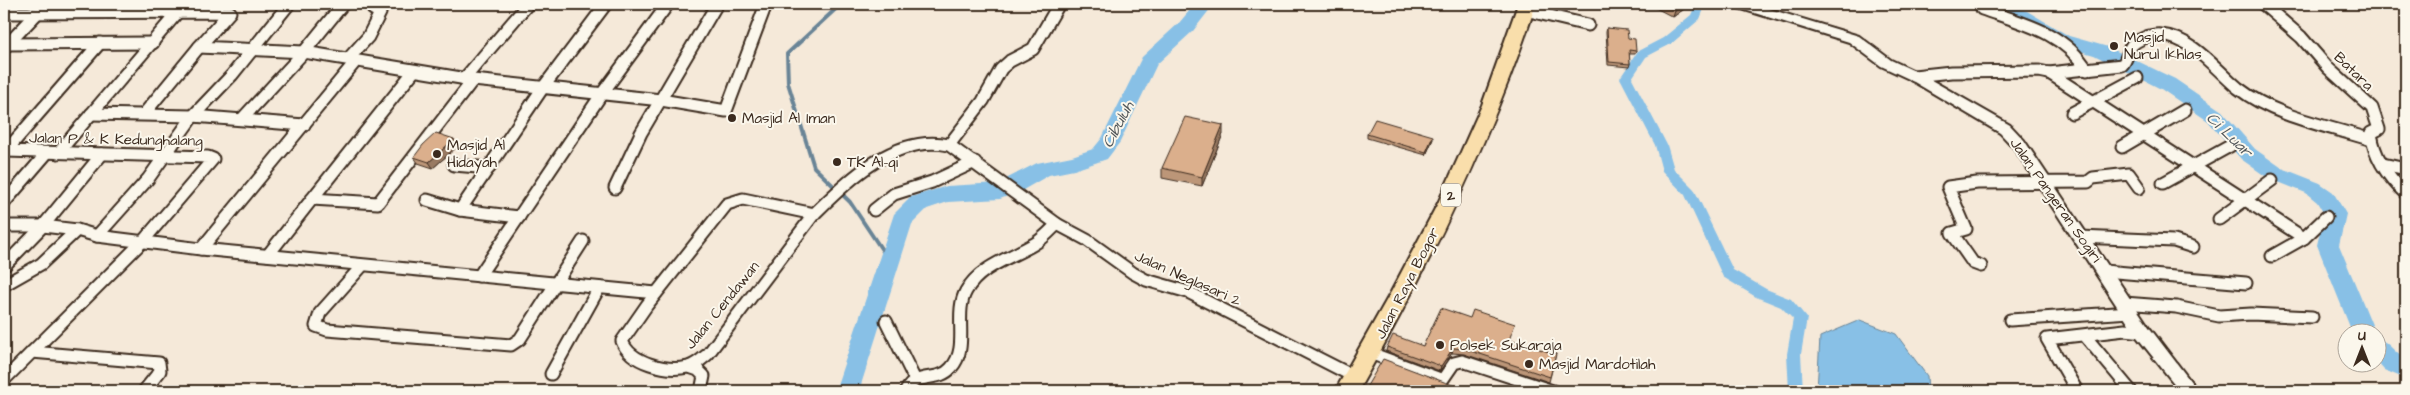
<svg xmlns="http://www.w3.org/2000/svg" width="2410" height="395" viewBox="0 0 2410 395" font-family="'Architects Daughter',sans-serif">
	<rect width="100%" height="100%" fill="#f5e9d9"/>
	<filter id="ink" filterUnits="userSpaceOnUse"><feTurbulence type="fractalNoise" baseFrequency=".02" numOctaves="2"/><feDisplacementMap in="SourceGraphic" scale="10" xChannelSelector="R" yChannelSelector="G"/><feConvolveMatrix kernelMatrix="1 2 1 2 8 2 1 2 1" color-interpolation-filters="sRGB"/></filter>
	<g filter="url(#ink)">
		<!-- water -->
		<polygon fill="#88c0e6" stroke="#698496" points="1860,320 1896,334 1927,376 1928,391 1817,391 1820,337"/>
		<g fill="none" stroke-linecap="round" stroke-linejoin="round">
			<!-- stream -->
			<polyline stroke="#698496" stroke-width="4" points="841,4 787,54 788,83 814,167 850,202 888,259"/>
			<!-- canal -->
			<polygon fill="#88c0e6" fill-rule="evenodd" points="1696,4 1706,4 1700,19 1671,44 1646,57 1632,78 1667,145 1674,169 1694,189 1733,270 1766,289 1791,299 1807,318 1801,354 1803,391 1789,391 1787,354 1793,319 1781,307 1756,297 1723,277 1685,195 1662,171 1655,145 1620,78 1638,51 1663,38 1691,15"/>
			<!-- river -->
			<g fill="#88c0e6" fill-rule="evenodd">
				<polygon points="1195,4 1214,4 1193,31 1157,64 1120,142 1107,159 1074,170 1049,175 1023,190 1000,199 948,202 927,209 912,224 859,391 835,391 894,214 911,197 947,186 998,183 1037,163 1072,156 1093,149 1102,138 1142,57 1179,23"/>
				<polygon points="1964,4 1997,4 2027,11 2069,36 2108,47 2175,79 2222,111 2255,149 2282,168 2320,183 2333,192 2346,214 2339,245 2375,332 2352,332 2317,245 2324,214 2317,202 2306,193 2268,178 2241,159 2208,121 2161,89 2094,55 2055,44 2014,19 1967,8"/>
				<path d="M2378,338C2390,343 2395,354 2406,359V379L2384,370L2377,362Z"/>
			</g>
			<!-- minor casing -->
			<g stroke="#3b2a1e" stroke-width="15">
				<g id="minor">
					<path d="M2263,4L2301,37L2328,68L2372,108L2379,129L2371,133C2374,158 2388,177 2406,194"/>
					<path d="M1982,9C2022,23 2064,32 2087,70"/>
					<polyline points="1525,10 1588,25"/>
					<polyline points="4,13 230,12 199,47 304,52 473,80 661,100 726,111 765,7"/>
					<polyline points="7,44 153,43"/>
					<polyline points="6,46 46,4"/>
					<polyline points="349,58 368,37 380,13 373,9 377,4"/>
					<polyline points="2049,73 2304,238"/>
					<path d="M1914,76L1951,72L2039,71L2049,73L2122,65C2127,60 2127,54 2130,48C2134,40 2152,34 2161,35C2193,38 2215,69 2238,88C2275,117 2328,126 2372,140"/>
					<polyline points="464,79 528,4"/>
					<polyline points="2072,113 2137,78"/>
					<polyline points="91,114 193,116 304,125"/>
					<polyline points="144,114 199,47"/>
					<polyline points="242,119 304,52 343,4"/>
					<polyline points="949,145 983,101 1001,69 1010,61 1033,49 1059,4"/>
					<polyline points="2122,147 2185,110"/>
					<polyline points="58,153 178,12"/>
					<polyline points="2383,164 2406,169"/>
					<polyline points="454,165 489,168"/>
					<polyline points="2163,183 2230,146"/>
					<polyline points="615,188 641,133 717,4"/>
					<polyline points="312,199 414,71"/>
					<path d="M743,199L814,214L708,354C702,359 696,365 688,367C667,372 630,363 622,341L647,305L727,204Z"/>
					<polyline points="427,200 460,210 519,217"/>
					<polyline points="4,203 47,153"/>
					<polyline points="460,210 542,89 606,4"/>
					<polyline points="874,210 894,194 932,182 975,162"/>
					<path d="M814,214C850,179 895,134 949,145L1057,224L1087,240L1133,273L1146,280L1188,292L1355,377"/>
					<polyline points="2219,219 2272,180"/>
					<polyline points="4,226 43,226 77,230 97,236 201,249 656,293"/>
					<polyline points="97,236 148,179 193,116 232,75 289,4"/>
					<polyline points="2080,237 2174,241 2193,247"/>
					<polyline points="201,249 356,61"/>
					<polyline points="268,255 312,199 378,203 473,80"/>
					<polyline points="2272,256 2304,238 2326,217"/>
					<polyline points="4,266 43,226 102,154"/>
					<polyline points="362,266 320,313 316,326 327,330 511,345 520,339 583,241"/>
					<polyline points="1981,266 1973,263 1952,233 1966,229 1948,187 1977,183 2088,182 2093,178 2129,174 2139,188"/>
					<polyline points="2104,271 2246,283"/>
					<polyline points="479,276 601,95 668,4"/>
					<polyline points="4,285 41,264 77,230"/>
					<polyline points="2124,303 2176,307 2219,316 2251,314 2312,317"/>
					<polyline points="2010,320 2130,312"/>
					<polyline points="886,321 915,380"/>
					<polyline points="2085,336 2131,391"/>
					<polyline points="32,352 159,363 160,371 144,391"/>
					<polyline points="1370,353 1440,379 1443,379 1454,363 1462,361 1553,391"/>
					<polyline points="689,367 698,370 704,376 701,391"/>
					<polyline points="551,374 599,288"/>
					<polyline points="4,380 144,240 213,159 208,157 6,151 100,43"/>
					<path d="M906,391C916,371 938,383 951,368C970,348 953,314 966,291C980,266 1011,258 1034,244C1043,239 1050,231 1057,224"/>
					<polyline points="2077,391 2047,339 2125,330 2143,332"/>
				</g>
			</g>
			<!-- tertiary casing -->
			<g stroke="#3b2a1e" stroke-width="4">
				<polygon id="tertiary" points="1734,4 1753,4 1859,36 1891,60 1919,73 2010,125 2024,140 2149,327 2198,391 2180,391 2137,337 2014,148 2000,133 1909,79 1881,66 1849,42 1735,7"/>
			</g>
			<!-- trunk casing -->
			<g stroke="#3b2a1e" stroke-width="4">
				<path id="trunk" d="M1518,4H1536C1491,140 1429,267 1358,391H1335L1391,292L1438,203L1482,105Z"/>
			</g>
			<!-- minor -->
			<use href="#minor" stroke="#fbf7ec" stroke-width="11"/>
			<!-- tertiary -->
			<use href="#tertiary" fill="#fbf7ec" fill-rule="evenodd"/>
			<!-- trunk -->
			<use href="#trunk" fill="#f9deab" fill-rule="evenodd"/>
		</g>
		<!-- wall -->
		<g fill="#bc9678" stroke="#3b2a1e">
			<polygon points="1650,4 1691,4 1673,17 1650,5"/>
			<polygon points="1607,28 1628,38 1636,51 1635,54 1629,54 1630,64 1629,67 1608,65 1606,32"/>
			<polygon points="1223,134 1202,186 1162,178 1162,168"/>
			<polygon points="1367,134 1433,139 1426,155 1367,138"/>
			<polygon points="458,146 433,168 418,163 414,157"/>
			<polygon points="1509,340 1556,354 1549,382 1464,354 1452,353 1440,371 1386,351 1387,347 1423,346"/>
		</g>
		<!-- shaded-wall -->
		<g fill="#997a62" stroke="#3b2a1e">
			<polygon points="1685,4 1691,4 1673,17 1675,11"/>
			<polygon points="1223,125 1223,134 1202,186 1202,177"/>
			<polygon points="1433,136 1433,139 1426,155 1426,152"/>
			<polygon points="454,139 458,146 433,168 429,162"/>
			<polygon points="1453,348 1452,353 1440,371 1441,366"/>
		</g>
		<!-- building -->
		<g fill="#dbaf8c" stroke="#3b2a1e">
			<polygon points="1663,4 1685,4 1675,11"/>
			<polygon points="1607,28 1627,30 1628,38 1635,39 1636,51 1629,50 1630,64 1609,62"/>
			<polygon points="1185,117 1223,125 1202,177 1162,168"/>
			<polygon points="1375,119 1433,136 1426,152 1367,134"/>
			<polygon points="436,133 454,139 429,162 414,157 423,145"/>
			<polygon points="1441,308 1470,318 1473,310 1515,324 1509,340 1556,354 1550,377 1465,349 1453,348 1441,366 1387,347 1393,335 1423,346"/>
			<polygon points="1383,359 1468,391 1364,391"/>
		</g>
	</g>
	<!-- markers -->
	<g fill="#3b2a1e" stroke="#fbf7ec" stroke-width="2">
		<circle cx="2114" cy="46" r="5"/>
		<circle cx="732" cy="118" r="5"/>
		<circle cx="437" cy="154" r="5"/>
		<circle cx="837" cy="162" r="5"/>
		<circle cx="1440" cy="345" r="5"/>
		<circle cx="1529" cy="364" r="5"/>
	</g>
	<g text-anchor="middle" stroke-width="4" stroke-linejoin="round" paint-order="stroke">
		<!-- shield labels -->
		<rect fill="#fbf7ec" stroke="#75685c" stroke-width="1" x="1441" y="183.5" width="20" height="23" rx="4"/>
		<g font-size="14" font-weight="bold" fill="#3b2a1e">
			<text x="1451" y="200">2</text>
		</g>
		<!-- poi labels -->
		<g font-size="15" fill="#3b2a1e" stroke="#fbf7ec" text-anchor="start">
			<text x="2124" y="42">Masjid<tspan x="2124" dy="17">Nurul Ikhlas</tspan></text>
			<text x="742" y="123">Masjid Al Iman</text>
			<text x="447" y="150">Masjid Al<tspan x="447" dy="17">Hidayah</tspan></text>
			<text x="847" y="167">TK Al-qi</text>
			<text x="1450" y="350">Polsek Sukaraja</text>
			<text x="1539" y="369">Masjid Mardotilah</text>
		</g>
		<!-- street labels -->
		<g font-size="15" fill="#3b2a1e" stroke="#fbf7ec">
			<text transform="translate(2354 71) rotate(44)" y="5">Batara</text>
			<text transform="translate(116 139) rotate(1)" y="5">Jalan P &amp; K Kedunghalang</text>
			<text transform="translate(2056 200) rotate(55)" y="5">Jalan Pangeran Sogiri</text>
			<text transform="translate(1188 278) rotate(24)" y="5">Jalan Neglasari 2</text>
			<text transform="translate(1407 283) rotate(-63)" y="5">Jalan Raya Bogor</text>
			<text transform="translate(722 305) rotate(-51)" y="5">Jalan Cendawan</text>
		</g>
		<!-- water labels -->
		<g font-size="16" font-style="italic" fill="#52575a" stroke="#fbf7ec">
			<text transform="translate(1117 124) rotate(-62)" y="6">Cibuluh</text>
			<text transform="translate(2230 134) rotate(44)" y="6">Ci Luar</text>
		</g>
	</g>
	<!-- margin -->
	<rect width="2410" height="395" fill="none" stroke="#fbf7ec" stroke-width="20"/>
	<rect x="10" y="10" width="2390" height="375" fill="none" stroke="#3b2a1e" stroke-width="2" filter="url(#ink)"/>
	<!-- north arrow -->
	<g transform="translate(2362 348)"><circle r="24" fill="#fbf7ec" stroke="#aea59a"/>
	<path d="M0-4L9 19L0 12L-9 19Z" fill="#3b2a1e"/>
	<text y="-8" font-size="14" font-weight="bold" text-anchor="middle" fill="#3b2a1e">U</text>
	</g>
</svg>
